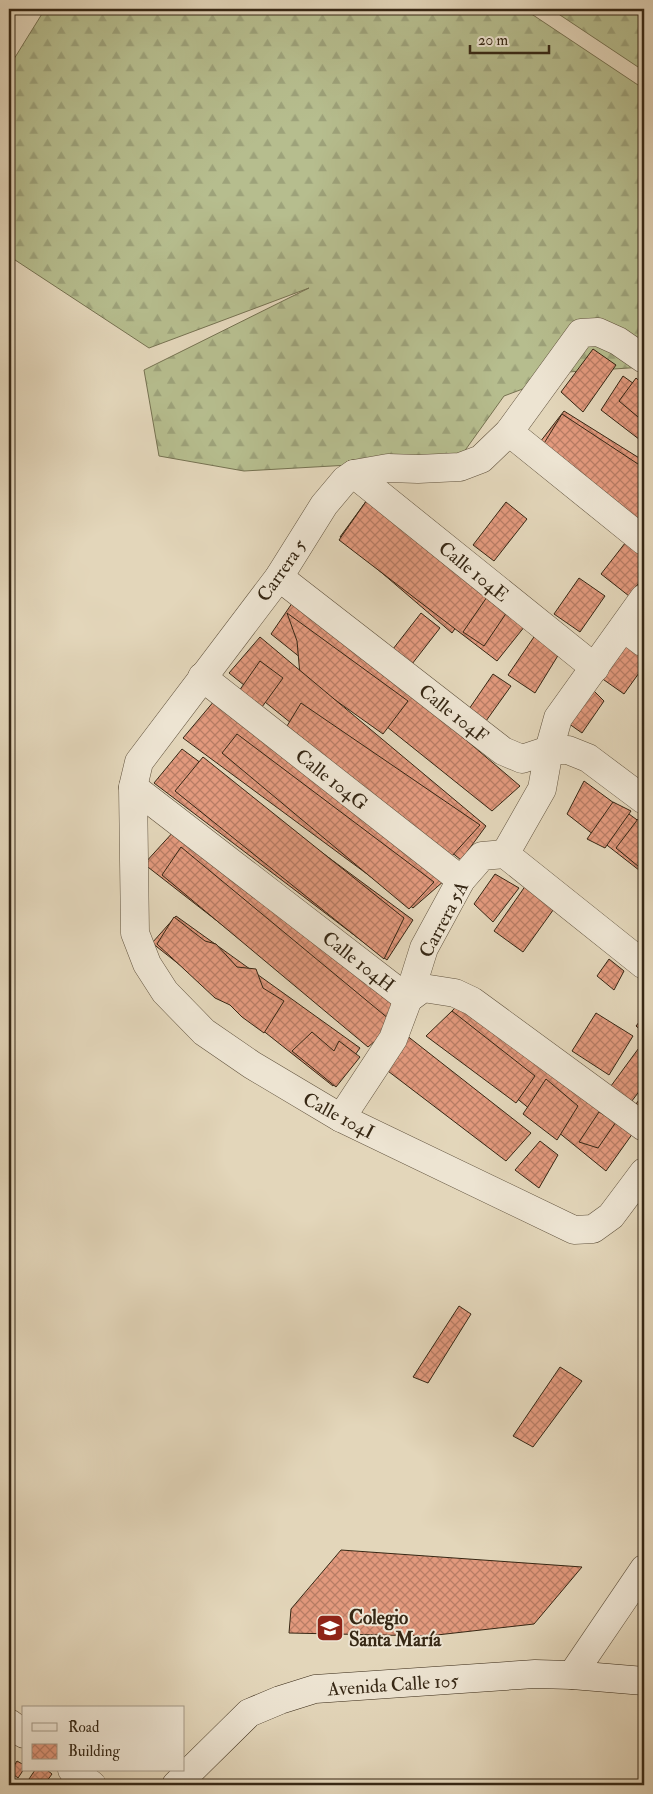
<svg xmlns="http://www.w3.org/2000/svg" width="653" height="1794" viewBox="0 0 653 1794" font-family="'IM FELL Double Pica',serif">
	<defs>
		<pattern id="forest-firs" width="22" height="20" patternUnits="userSpaceOnUse" patternTransform="scale(1.25)"><rect width="22" height="20" fill="#b6bd8e"/><path d="M5 1l3.5 6h-7zM16 11l3.5 6h-7z" fill="#9da27a"/></pattern>
		<pattern id="building-cross-hatch" width="8" height="8" patternUnits="userSpaceOnUse" patternTransform="scale(1.25)"><rect width="8" height="8" fill="#e2997d"/><path d="M0 0l8 8M0 8l8-8" fill="none" stroke="#b87d65"/></pattern>
	</defs>
	<rect width="100%" height="100%" fill="#e3d6ba"/>
	<filter id="stains"><feTurbulence type="fractalNoise" baseFrequency=".004" numOctaves="4"/><feColorMatrix values="0 0 0 0 .2 0 0 0 0 .09 0 0 0 0 .02 0 0 0 .5 -.17"/></filter>
	<radialGradient id="worn" r=".72"><stop offset=".6" stop-color="#630" stop-opacity="0"/><stop offset="1" stop-color="#630" stop-opacity=".3"/></radialGradient>
	<!-- forest -->
	<g fill="url(#forest-firs)" stroke="#767251">
		<polygon points="45,9 524,9 644,89 644,367 568,372 504,396 461,456 367,464 244,471 159,456 144,370 309,288 149,348 9,256 9,67"/>
		<polygon points="551,9 644,9 644,71"/>
	</g>
	<!-- building -->
	<g fill="url(#building-cross-hatch)" stroke="#362714">
		<polygon points="593,349 616,365 583,412 561,392"/>
		<polygon points="623,376 644,391 644,443 601,410"/>
		<polygon points="636,378 644,385 644,422 619,401"/>
		<polygon points="564,411 644,461 644,514 540,442"/>
		<polygon points="562,414 644,468 644,525 540,450"/>
		<polygon points="367,500 479,593 452,633 340,537"/>
		<polygon points="367,500 525,626 497,661 339,540"/>
		<polygon points="506,502 527,519 494,561 473,545"/>
		<polygon points="629,538 644,551 644,576 629,596 601,574"/>
		<polygon points="579,578 605,596 580,632 554,614"/>
		<polygon points="297,596 520,786 492,811 271,634"/>
		<polygon points="487,597 507,612 484,646 463,632"/>
		<polygon points="287,613 408,701 383,734 300,675 297,641"/>
		<polygon points="421,613 440,628 412,664 393,649"/>
		<polygon points="536,634 562,649 535,693 508,675"/>
		<polygon points="625,635 644,650 644,666 624,694 597,675"/>
		<polygon points="260,637 486,826 461,860 229,673"/>
		<polygon points="260,661 283,678 262,707 239,691"/>
		<polygon points="493,674 511,686 486,721 469,709"/>
		<polygon points="589,686 604,701 582,733 565,721"/>
		<polygon points="215,700 445,880 413,908 183,738"/>
		<polygon points="301,703 480,825 451,857 287,726"/>
		<polygon points="237,734 434,882 409,909 222,753"/>
		<polygon points="182,749 413,920 387,960 154,783"/>
		<polygon points="203,757 404,918 384,959 175,791"/>
		<polygon points="584,781 644,825 644,874 567,814"/>
		<polygon points="613,802 631,811 605,848 587,839"/>
		<polygon points="638,819 644,824 644,871 616,848"/>
		<polygon points="175,830 397,1007 371,1041 144,864"/>
		<polygon points="181,847 395,1024 368,1047 162,875"/>
		<polygon points="495,874 519,888 493,922 474,904"/>
		<polygon points="526,885 556,906 523,952 494,931"/>
		<polygon points="176,916 360,1048 333,1086 152,943"/>
		<polygon points="174,917 205,941 216,944 237,967 256,969 263,988 284,1001 264,1033 242,1017 230,1005 215,998 157,944"/>
		<polygon points="609,959 624,971 614,990 597,976"/>
		<polygon points="462,1000 633,1133 606,1171 434,1031"/>
		<polygon points="452,1011 535,1076 516,1103 426,1036"/>
		<polygon points="596,1013 633,1036 609,1075 572,1051"/>
		<polygon points="644,1016 644,1033 636,1026"/>
		<polygon points="312,1032 334,1051 339,1041 360,1057 336,1087 292,1051"/>
		<polygon points="406,1035 531,1133 506,1161 380,1065"/>
		<polygon points="644,1041 644,1085 628,1106 608,1090"/>
		<polygon points="546,1079 578,1106 557,1140 523,1114"/>
		<polygon points="644,1093 644,1110 636,1104"/>
		<polygon points="599,1112 616,1122 598,1148 579,1142"/>
		<polygon points="540,1141 558,1155 539,1188 515,1170"/>
		<polygon points="459,1306 471,1314 428,1383 413,1377"/>
		<polygon points="560,1367 582,1381 533,1447 513,1436"/>
		<polygon points="341,1550 582,1567 534,1624 428,1636 289,1633 291,1609"/>
		<polygon points="17,1761 24,1765 24,1769 18,1778 10,1772"/>
		<polygon points="35,1770 47,1770 52,1774 44,1785 25,1785"/>
	</g>
	<g fill="none" stroke-linecap="round" stroke-linejoin="round">
		<!-- street casing -->
		<g stroke="#61533e" stroke-width="29">
			<g id="street">
				<polyline points="644,359 618,341 598,332 581,333 509,432 481,459 460,467 418,469 388,468 354,474 345,480 324,505 279,577 139,762 133,787 135,933 147,964 165,992 204,1032 252,1065 341,1118 574,1230 593,1229 611,1216 644,1172"/>
				<polyline points="509,432 644,541"/>
				<polyline points="354,474 595,668"/>
				<polyline points="279,577 503,751 522,759 549,750 568,750 588,758 644,800"/>
				<polyline points="624,628 644,643"/>
				<polyline points="202,677 461,880"/>
				<polyline points="133,787 408,999 423,988 455,993 472,1001 644,1127"/>
				<polyline points="505,854 542,789 549,750 558,718 644,598"/>
				<polyline points="341,1118 393,1039 408,999 424,948 461,880 482,856 505,854 644,965"/>
				<polyline points="572,1675 644,1569"/>
				<polyline points="9,1723 24,1734"/>
				<polyline points="72,1770 92,1785"/>
			</g>
		</g>
		<!-- secondary casing -->
		<g stroke="#362714" stroke-width="29">
			<polyline id="secondary" points="176,1785 249,1713 280,1700 315,1689 535,1674 572,1675 644,1681"/>
		</g>
		<!-- street -->
		<use href="#street" stroke="#ede4d2" stroke-width="28"/>
		<!-- secondary -->
		<use href="#secondary" stroke="#ede4d2" stroke-width="28"/>
	</g>
	<!-- icons -->
	<defs>
		<g id="school-square" transform="scale(1.4375)"><rect x="-9" y="-9" width="18" height="18" rx="4" fill="#8f2418" stroke="#ede4d2"/><path d="M0-5L7-2L0 1L-7-2ZM-4 1L0 2.5L4 1V4Q0 6-4 4Z" fill="#fff"/></g>
	</defs>
	<g fill-rule="evenodd">
		<use href="#school-square" x="330" y="1628"/>
	</g>
	<g text-anchor="middle" stroke-width="4" stroke-linejoin="round" paint-order="stroke">
		<!-- street labels -->
		<g font-size="19" fill="#362714" stroke="#ede4d2">
			<text transform="translate(281 570) rotate(-55)" y="7">Carrera 5</text>
			<text transform="translate(474 571) rotate(39)" y="7">Calle 104E</text>
			<text transform="translate(454 713) rotate(38)" y="7">Calle 104F</text>
			<text transform="translate(332 779) rotate(38)" y="7">Calle 104G</text>
			<text transform="translate(443 919) rotate(-62)" y="7">Carrera 5A</text>
			<text transform="translate(359 961) rotate(38)" y="7">Calle 104H</text>
			<text transform="translate(339 1115) rotate(28)" y="7">Calle 104I</text>
			<text transform="translate(393 1684) rotate(-4)" y="7">Avenida Calle 105</text>
		</g>
		<!-- poi labels -->
		<g font-size="19" font-weight="bold" fill="#362714" stroke="#ede4d2" text-anchor="start">
			<text x="349" y="1624">Colegio<tspan x="349" dy="22">Santa María</tspan></text>
		</g>
	</g>
	<!-- margin -->
	<rect width="653" height="1794" fill="none" stroke="#e3d6ba" stroke-width="30"/>
	<rect x="10" y="10" width="633" height="1774" fill="none" stroke="#362714" stroke-width="2.5"/>
	<rect x="15" y="15" width="623" height="1764" fill="none" stroke="#362714"/>
	<!-- legend -->
	<rect x="22" y="1706" width="162" height="65" fill="#ede4d2" stroke="#a49886"/>
	<rect x="32" y="1723" width="25" height="8" fill="#ede4d2" stroke="#a49886"/>
	<text x="68" y="1732" font-size="15" fill="#362714">Road</text>
	<rect x="32" y="1744" width="25" height="15" fill="url(#building-cross-hatch)" stroke="#a49886"/>
	<text x="68" y="1756" font-size="15" fill="#362714">Building</text>
	<!-- scale -->
	<path d="M470 45v8h79v-8" fill="none" stroke="#362714" stroke-width="2.5"/>
	<text x="478" y="45" font-size="15" fill="#362714" stroke="#ede4d2" stroke-width="4" paint-order="stroke">20 m</text>
	<rect width="100%" height="100%" filter="url(#stains)"/>
	<rect width="100%" height="100%" fill="url(#worn)"/>
</svg>
